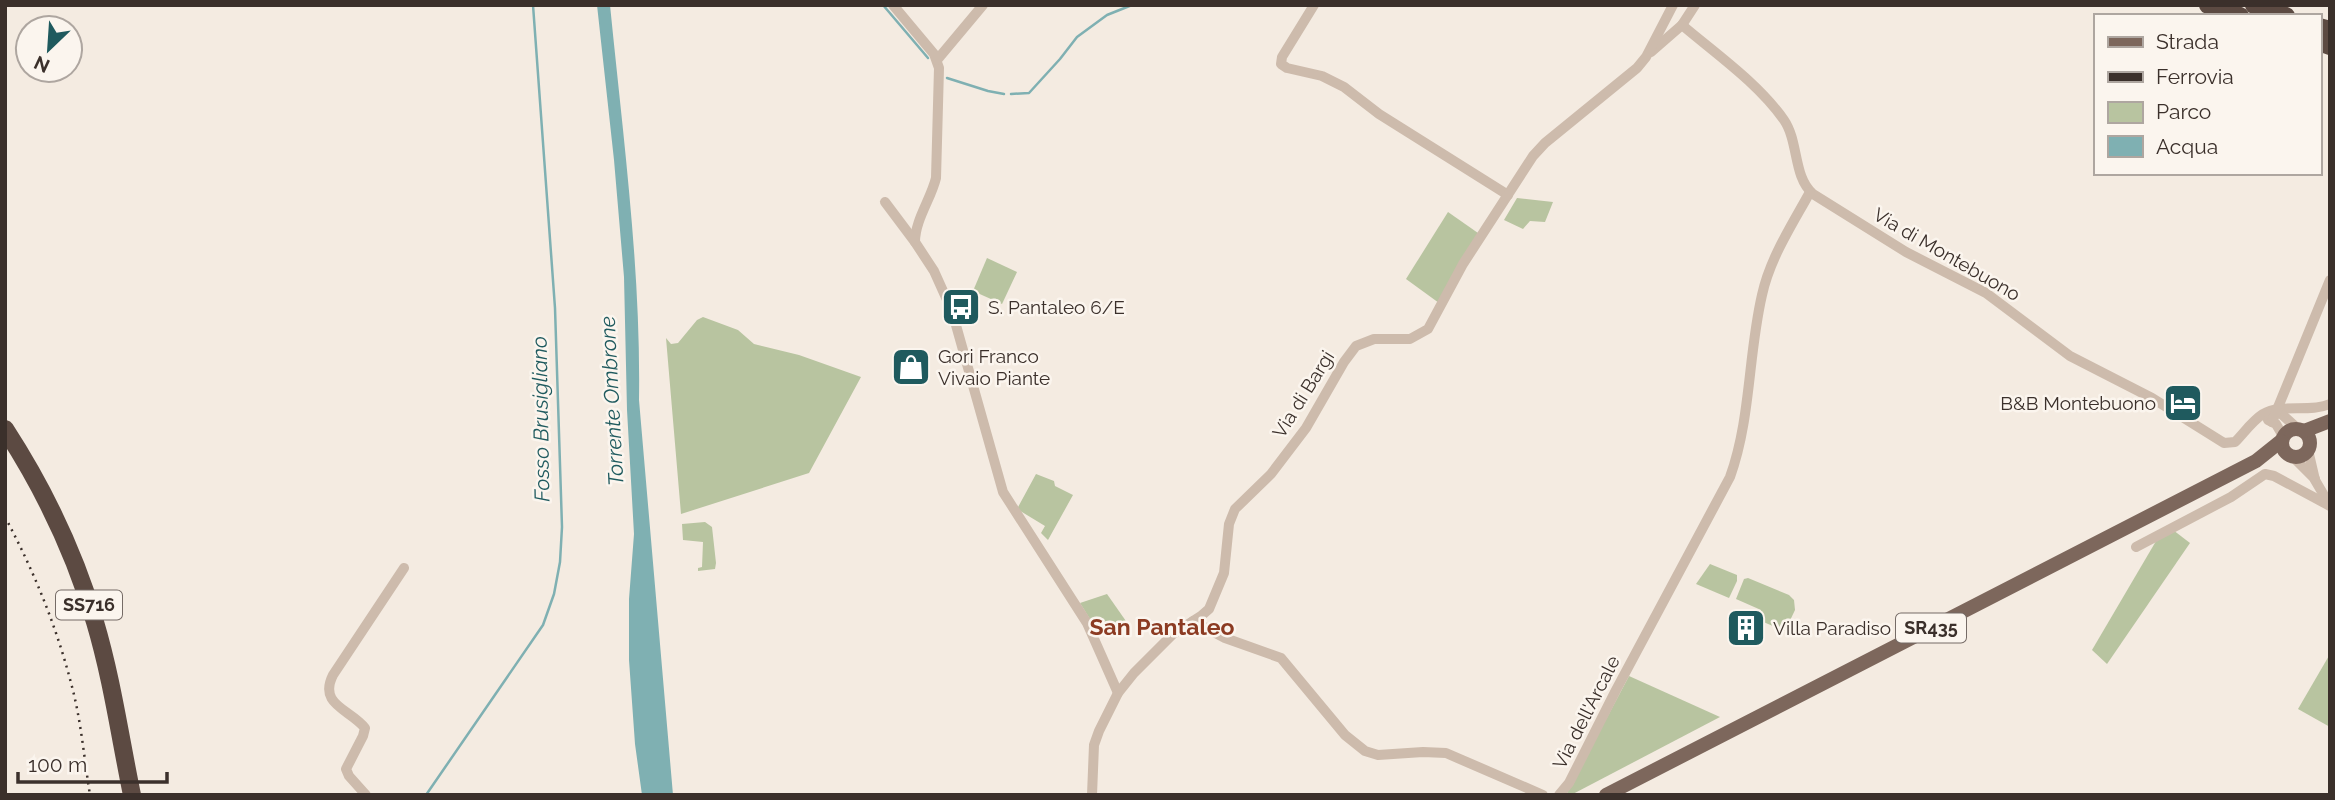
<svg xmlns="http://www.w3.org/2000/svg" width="2335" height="800" viewBox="0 0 2335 800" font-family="Raleway,sans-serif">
	<rect width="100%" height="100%" fill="#f4ebe1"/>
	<!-- green -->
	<g fill="#b8c4a0">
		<polygon points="1517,198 1553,202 1545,222 1530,221 1523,229 1504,220"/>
		<polygon points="1448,212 1478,233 1439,303 1406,279"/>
		<polygon points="987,258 1017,272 1002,304 973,291"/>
		<polygon points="703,317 738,330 754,344 799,355 861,377 809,473 681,514 666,338 671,344 678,343 697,320"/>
		<polygon points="1036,474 1054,481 1055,486 1073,495 1048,540 1041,533 1045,526 1017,509"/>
		<polygon points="705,522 712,527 716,563 715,569 698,571 698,568 702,567 703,542 683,540 682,524"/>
		<polygon points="2173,530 2190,543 2107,664 2092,650 2159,536"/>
		<polygon points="1710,564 1737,575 1737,581 1729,598 1696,584"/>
		<polygon points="1748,578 1789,595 1794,600 1795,610 1785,631 1761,621 1761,610 1736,599 1744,579"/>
		<polygon points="1107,594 1128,624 1098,632 1080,603"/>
		<polygon points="2330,654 2330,727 2298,709"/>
		<polygon points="1629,676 1720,717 1571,795 1566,795"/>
	</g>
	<!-- water -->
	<path fill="#7fb0b2" d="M597,5H610C623,136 641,269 639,400L673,795H642L635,744L629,660V599L634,534L627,410L624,277L614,160Z"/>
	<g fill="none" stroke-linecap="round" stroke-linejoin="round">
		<!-- stream -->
		<g stroke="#7fb0b2" stroke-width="2.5">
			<polyline points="883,5 928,58"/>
			<polyline points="947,78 988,91 1004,94"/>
			<polyline points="1011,94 1029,93 1060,59 1077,37 1107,15 1132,5"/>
			<polyline points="426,795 543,625 554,594 560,562 562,527 555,308 533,5"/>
		</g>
		<!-- street -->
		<g stroke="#cdbbac" stroke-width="10">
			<path d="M893,5L934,54L939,68L936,178C931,199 915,220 915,242L934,271L952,311L1003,492L1087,623L1118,693"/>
			<polyline points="1314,5 1282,57 1281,64 1287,68 1322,76 1344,87 1379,114 1508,195"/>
			<polyline points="1682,25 1695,5"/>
			<path d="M1651,52L1682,25C1716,54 1758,83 1784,120C1799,142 1793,177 1813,194L1906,252L1986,293L2070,356L2152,398L2224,443L2235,442C2244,433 2252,421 2263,414C2282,403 2309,413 2330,404"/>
			<polyline points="937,60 983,5"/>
			<polyline points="885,202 915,242"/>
			<polyline points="2277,410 2297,428"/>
			<polyline points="2268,420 2276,424 2283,436"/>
			<polyline points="2272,422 2330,280"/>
			<polyline points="2308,450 2315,480 2329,504"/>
			<polyline points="2293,457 2315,479"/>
			<polyline points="2136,547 2231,497 2265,474 2274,476 2330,506"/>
			<polyline points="1193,621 1225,638 1281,658 1345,735 1365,751 1378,755 1423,752 1446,753 1543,795"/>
			<path d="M366,795L349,776L346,769L363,736L365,728C350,709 318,705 333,675L404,568"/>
			<polyline points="1092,795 1094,745 1099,731 1118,693 1134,673 1173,634 1201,616 1209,609 1224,573 1229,524 1235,509 1271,474 1306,428 1344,362 1356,346 1374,339 1410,339 1428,329 1463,264 1533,156 1545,143 1637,68 1646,57 1673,5"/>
			<path d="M1559,795L1569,783L1616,690L1730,477C1751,419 1748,355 1762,295C1770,258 1792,225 1810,192"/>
		</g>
		<!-- primary -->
		<g stroke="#7d675c" stroke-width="14">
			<circle cx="2296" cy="443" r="14"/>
			<polyline points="2304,431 2330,421"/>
			<polyline points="1606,795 2256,461 2281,441"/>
		</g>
		<!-- highway -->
		<g stroke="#5c4a42" stroke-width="18">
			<polyline points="2208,5 2240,16"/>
			<polyline points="2254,5 2286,16"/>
			<polyline points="2319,27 2330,30"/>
			<polyline points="2319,42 2330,46"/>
			<path d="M5,429C44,489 75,554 95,622C112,679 120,737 132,795"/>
		</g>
		<!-- rail -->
		<path stroke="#3b302b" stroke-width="2.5" stroke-dasharray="2 5" stroke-linecap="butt" d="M5,517C33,569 56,625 71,683C81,719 84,758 90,795"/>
	</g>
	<!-- icons -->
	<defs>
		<g id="bus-square" transform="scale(2.0125)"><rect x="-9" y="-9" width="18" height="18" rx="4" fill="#1f5a5e" stroke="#fbf5ee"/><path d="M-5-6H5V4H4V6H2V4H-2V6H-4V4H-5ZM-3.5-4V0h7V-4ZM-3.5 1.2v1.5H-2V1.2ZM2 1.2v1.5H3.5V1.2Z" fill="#fff"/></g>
		<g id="shop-square" transform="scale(2.0125)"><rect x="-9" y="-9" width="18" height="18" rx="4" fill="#1f5a5e" stroke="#fbf5ee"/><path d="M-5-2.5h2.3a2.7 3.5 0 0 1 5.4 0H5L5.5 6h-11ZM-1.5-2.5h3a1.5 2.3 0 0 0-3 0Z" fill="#fff"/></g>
		<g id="hotel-square" transform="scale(2.0125)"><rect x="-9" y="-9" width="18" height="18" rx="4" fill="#1f5a5e" stroke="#fbf5ee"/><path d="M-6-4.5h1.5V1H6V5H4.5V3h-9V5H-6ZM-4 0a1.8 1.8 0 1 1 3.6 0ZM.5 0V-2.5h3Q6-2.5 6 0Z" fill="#fff"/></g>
		<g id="building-square" transform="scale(2.0125)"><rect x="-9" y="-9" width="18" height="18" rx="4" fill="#1f5a5e" stroke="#fbf5ee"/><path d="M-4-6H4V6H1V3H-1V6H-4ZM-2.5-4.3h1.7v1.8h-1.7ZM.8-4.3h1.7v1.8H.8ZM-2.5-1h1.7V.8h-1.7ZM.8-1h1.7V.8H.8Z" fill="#fff"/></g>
	</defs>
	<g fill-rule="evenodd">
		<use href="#bus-square" x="961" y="307"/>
		<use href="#shop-square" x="911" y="367"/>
		<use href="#hotel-square" x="2183" y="403"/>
		<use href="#building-square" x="1746" y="628"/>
	</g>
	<g text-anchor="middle" stroke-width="5" stroke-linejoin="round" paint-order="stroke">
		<!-- shield labels -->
		<g fill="#fbf5ee" stroke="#756b66" stroke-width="2">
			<rect x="56" y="590.5" width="66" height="29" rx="5"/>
			<rect x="1896" y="613.5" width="70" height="29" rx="5"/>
		</g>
		<g font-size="18" font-weight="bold" fill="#3b302b">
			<text x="89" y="611">SS716</text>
			<text x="1931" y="634">SR435</text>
		</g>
		<!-- street labels -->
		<g font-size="19" fill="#3b302b" stroke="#fbf5ee">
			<text transform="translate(1947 254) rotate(30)" y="7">Via di Montebuono</text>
			<text transform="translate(1303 394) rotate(-58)" y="7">Via di Bargi</text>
			<text transform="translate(1586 712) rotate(-63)" y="7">Via dell'Arcale</text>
		</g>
		<!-- poi labels -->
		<g font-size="19" fill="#3b302b" stroke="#fbf5ee" text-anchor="start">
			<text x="988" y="314">S. Pantaleo 6/E</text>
			<text x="938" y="363">Gori Franco<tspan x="938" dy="22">Vivaio Piante</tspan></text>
			<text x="2156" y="410" text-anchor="end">B&amp;B Montebuono</text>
			<text x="1773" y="635">Villa Paradiso</text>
		</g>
		<!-- water labels -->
		<g font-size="21" font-style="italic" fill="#1f5a5e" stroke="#fbf5ee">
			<text transform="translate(612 401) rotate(-93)" y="7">Torrente Ombrone</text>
			<text transform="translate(541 419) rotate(-91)" y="7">Fosso Brusigliano</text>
		</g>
		<!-- quarter labels -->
		<g font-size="23" font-weight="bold" fill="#8c3b22" stroke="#fbf5ee">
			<text x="1162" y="635">San Pantaleo</text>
		</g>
	</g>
	<!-- border -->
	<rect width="2335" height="800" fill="none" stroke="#3b302b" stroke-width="14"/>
	<!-- legend -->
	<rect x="2094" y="14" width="228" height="161" fill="#fbf5ee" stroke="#aea6a0" stroke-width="2"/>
	<rect x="2108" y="37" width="35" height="10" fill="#7d675c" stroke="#aea6a0" stroke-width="2"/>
	<text x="2156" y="49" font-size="21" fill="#3b302b">Strada</text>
	<rect x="2108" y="72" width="35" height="10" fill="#3b302b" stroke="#aea6a0" stroke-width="2"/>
	<text x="2156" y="84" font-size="21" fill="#3b302b">Ferrovia</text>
	<rect x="2108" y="102" width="35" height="21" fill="#b8c4a0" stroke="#aea6a0" stroke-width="2"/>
	<text x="2156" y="119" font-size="21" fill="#3b302b">Parco</text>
	<rect x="2108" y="136" width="35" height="21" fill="#7fb0b2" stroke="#aea6a0" stroke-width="2"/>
	<text x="2156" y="154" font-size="21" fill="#3b302b">Acqua</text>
	<!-- north arrow -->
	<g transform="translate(49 49) rotate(205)"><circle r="33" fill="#fbf5ee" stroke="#aea6a0" stroke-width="2"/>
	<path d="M0-5L12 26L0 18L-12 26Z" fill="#1f5a5e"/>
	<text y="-10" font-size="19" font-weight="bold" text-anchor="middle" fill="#3b302b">N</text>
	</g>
	<!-- scale -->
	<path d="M18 772v10h149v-10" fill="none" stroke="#3b302b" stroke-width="3.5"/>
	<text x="28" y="772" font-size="21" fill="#3b302b" stroke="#fbf5ee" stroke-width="5" paint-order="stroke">100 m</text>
</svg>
